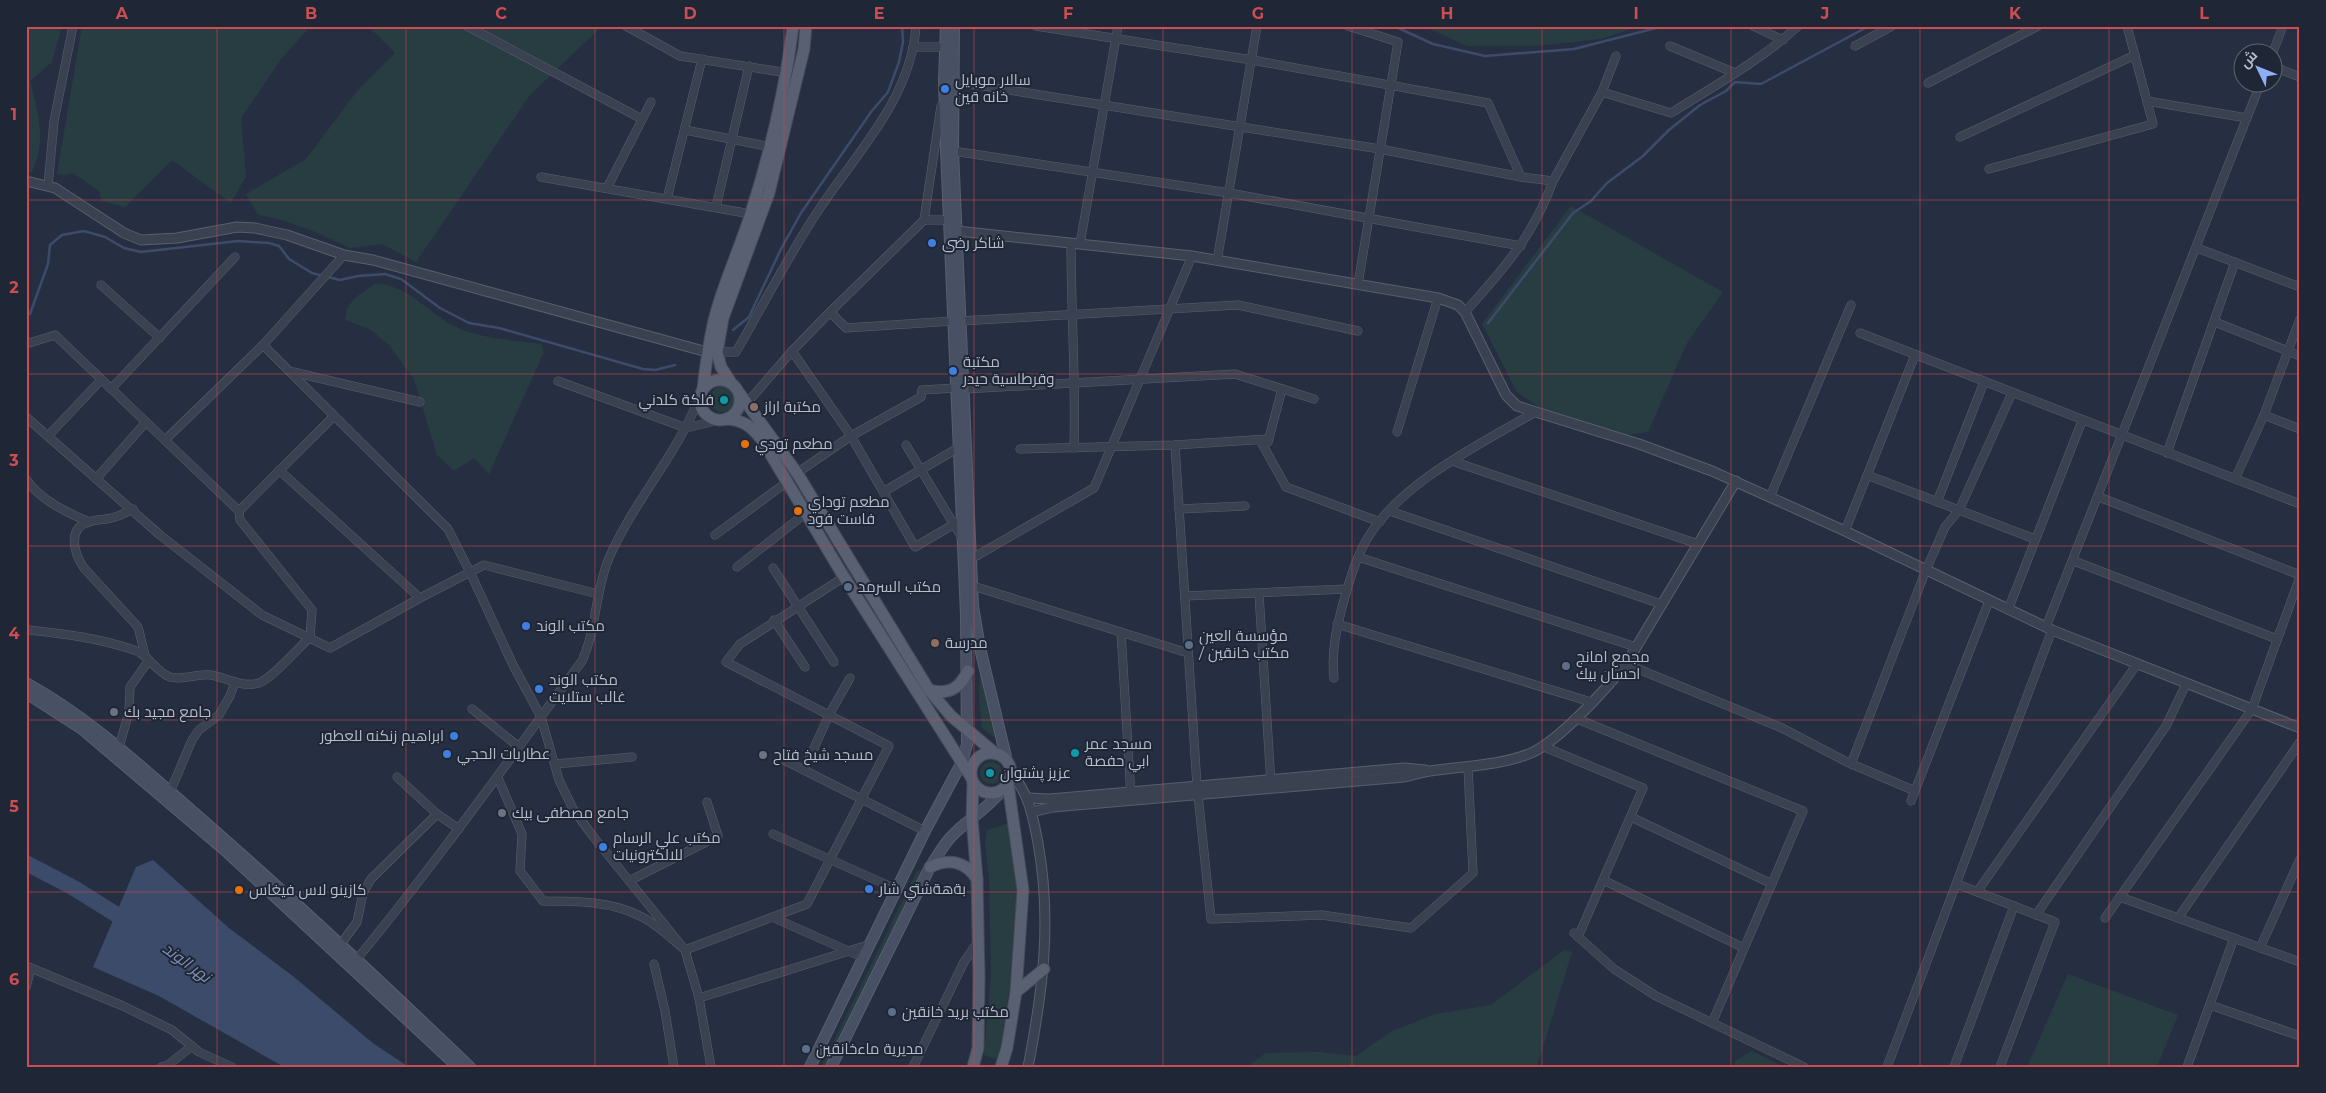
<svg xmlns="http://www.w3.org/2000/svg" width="2326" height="1093" viewBox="0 0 2326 1093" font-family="Montserrat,Cairo,sans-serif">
	<rect width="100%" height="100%" fill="#262f41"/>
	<!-- green -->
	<g fill="#283d42">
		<path d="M26,26H62L52,62L30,81C38,112 47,141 32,172L26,173Z"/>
		<polygon points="82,26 311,26 282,58 241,118 246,176 231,203 172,160 125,207 102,201 99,191 73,173 66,175 57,174"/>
		<polygon points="368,26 595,26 599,29 530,95 416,262 382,244 350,248 316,232 279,219 258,215 246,194 306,159 358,90 395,53"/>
		<polygon points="1424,26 1640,26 1601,39 1536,46 1467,46"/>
		<polygon points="1571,206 1723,292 1687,343 1648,432 1627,435 1539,407 1517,392 1482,324"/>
		<path d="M375,284C409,284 429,315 458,328C483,339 514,340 541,344L544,352L489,474L474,458L454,471L437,455L414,379L389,345L370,329L345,320C346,301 360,294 375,284Z"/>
		<circle cx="723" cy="399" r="13"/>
		<polygon points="980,672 1001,742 982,728 979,701"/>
		<circle cx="991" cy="773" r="11"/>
		<path d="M1013,822C1026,901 1010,981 999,1060L984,1055L991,976L989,877L985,844L987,830Z"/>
		<polygon points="917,871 921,871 824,1067 821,1067"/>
		<polygon points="1564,950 1572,952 1537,1067 1246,1067 1266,1053 1318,1052 1356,1056 1390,1032 1436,1014 1491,1005"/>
		<polygon points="2068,974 2178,1015 2157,1067 2027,1067"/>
		<polygon points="1752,1051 1784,1067 1732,1067 1735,1061"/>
	</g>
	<!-- water -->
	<polygon fill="#3c4b6a" points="153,860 229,928 294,977 374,1044 409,1067 284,1067 159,996 93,967 136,867"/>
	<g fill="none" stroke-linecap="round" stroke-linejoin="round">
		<!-- stream -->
		<g stroke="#3c4b6a" stroke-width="2.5">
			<polyline points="1394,26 1433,44 1485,56 1574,49 1664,26"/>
			<polyline points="26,316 30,314 48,264 50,245 62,235 84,231 105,237 124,248 141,252 238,241 269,243 279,246 289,259 312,273 340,280 358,276 385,274 401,279 440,308 469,323 499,328 643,369 655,370 675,365"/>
			<polyline points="1488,323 1573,213 1591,201 1607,183 1643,156 1669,130 1700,105 1726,91 1735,82 1761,84 1869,26"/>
			<polyline points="733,330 749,317 781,249 801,213 871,112 888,92 899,62 903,42 902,26"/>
		</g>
		<!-- river -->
		<polyline stroke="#3c4b6a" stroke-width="16" points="26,863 74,888 133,925"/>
		<!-- minor casing -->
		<g stroke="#585f6e" stroke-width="9">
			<g id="minor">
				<polyline points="467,26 642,119"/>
				<polyline points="626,26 680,56 788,73"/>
				<polyline points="1036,26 1252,60 1488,103 1521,177"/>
				<polyline points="1348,26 1398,42 1358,284"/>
				<polyline points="1753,26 1783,40"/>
				<polyline points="1670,46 1735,73"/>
				<polyline points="1855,46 1892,26"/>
				<polyline points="913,47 946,47"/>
				<polyline points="2273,52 2283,26"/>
				<polyline points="2274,67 2300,77"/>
				<polyline points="952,81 1380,149 1521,177 1553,181"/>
				<polyline points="1928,83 2038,26"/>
				<path d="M1602,92L1671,113C1714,86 1760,61 1798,26"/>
				<polyline points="2147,101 2247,118"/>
				<polyline points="685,130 771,147"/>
				<polyline points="1960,137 2135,55"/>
				<polyline points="953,151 1229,193 1521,246"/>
				<polyline points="1989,169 2153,124 2127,26"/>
				<polyline points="541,177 751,214"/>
				<polyline points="48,186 54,121 73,26"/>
				<polyline points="607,188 651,102"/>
				<polyline points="667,199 702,59"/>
				<polyline points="716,207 749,66"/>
				<polyline points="924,220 948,220"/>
				<path d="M1071,243C1071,311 1076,379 1074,448"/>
				<polyline points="1080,244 1118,26"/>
				<polyline points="2197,248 2300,287"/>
				<polyline points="1217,261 1257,26"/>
				<polyline points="101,285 160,338"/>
				<polyline points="830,312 846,328 953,321"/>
				<path d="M1465,312C1502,271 1534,235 1553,181L1602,92L1616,56"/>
				<polyline points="960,321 1238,305 1358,331"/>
				<polyline points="2215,322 2300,356"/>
				<polyline points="1860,333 2300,504"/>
				<path d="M26,344L55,335L239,511L240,520L312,610L310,637C300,647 270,680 259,683C243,688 227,678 211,675C197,673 183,681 170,677C155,671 149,655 134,650C99,638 65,634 29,630"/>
				<polyline points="263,345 448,529 470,572 514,667 541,717 559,780 573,809 592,835 685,950 699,998 711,1067"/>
				<polyline points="792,351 851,436 915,547 961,520"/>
				<path d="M717,352H736C764,304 789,254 820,208C858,151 911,98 916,26"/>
				<polyline points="293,372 420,402"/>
				<polyline points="558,381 686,428 719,420"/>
				<polyline points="111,389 235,257"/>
				<polyline points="964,389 1235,374 1314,399"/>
				<polyline points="736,413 747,403 792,351 830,312 924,220 941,106"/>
				<polyline points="2264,415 2300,429"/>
				<polyline points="26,417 160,535 262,615 330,648 420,598 484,565 598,594"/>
				<polyline points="1397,432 1438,298"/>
				<polyline points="48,436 101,380"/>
				<polyline points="165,440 263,345 344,255"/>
				<polyline points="1260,440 1286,487 1380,522"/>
				<polyline points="1268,442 1282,389"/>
				<polyline points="906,445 962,538"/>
				<polyline points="1175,445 1197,786"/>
				<polyline points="1020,449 1175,445 1268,439"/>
				<polyline points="2167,453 2235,262"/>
				<polyline points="1452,461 1698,544"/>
				<polyline points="279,470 420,598"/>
				<polyline points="797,473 851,436 921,397 922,390 955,388"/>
				<polyline points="1867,475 2035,539"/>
				<path d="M26,479C40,500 66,512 89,522"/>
				<polyline points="96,479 146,422"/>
				<polyline points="2235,479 2264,415 2300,319"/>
				<polyline points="883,492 958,448"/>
				<polyline points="1770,497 1851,305"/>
				<polyline points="2099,497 2300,575"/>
				<polyline points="1937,502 1984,382"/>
				<path d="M133,509C127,512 122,515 115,517C107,520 97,519 88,522C66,530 75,555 84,568L138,627L145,655"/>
				<polyline points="1179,509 1245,506"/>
				<polyline points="239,511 334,416"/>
				<polyline points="1390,511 1661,604"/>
				<polyline points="1845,531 1915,355"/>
				<polyline points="715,535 787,482"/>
				<polyline points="1358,557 1636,647"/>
				<polyline points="971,559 1094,488 1192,256"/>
				<polyline points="2074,561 2277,639"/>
				<polyline points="737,567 806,513"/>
				<polyline points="773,568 834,662"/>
				<polyline points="973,586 1188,653"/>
				<polyline points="1259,594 1271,784"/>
				<polyline points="1185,596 1347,589"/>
				<polyline points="2008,610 2082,421"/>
				<polyline points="774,620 805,667"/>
				<polyline points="1337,624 1591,702"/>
				<polyline points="2046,627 2261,82"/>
				<polyline points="1121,632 1131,797"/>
				<polyline points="1626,664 1782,728 1847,762 1915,791"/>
				<path d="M1334,678C1331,650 1337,626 1344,600C1350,579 1356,558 1367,539C1401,482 1479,445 1535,412"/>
				<polyline points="472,709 519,747"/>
				<polyline points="1575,718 1803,811 1712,1023"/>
				<polyline points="1542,746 1643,788 1578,937"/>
				<polyline points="119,747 129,712 130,687 149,660"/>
				<polyline points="782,759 925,831"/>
				<polyline points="555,764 632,757"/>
				<polyline points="1851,764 1926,570 1945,527 1959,510 2012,393"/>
				<polyline points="804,770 830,713 850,678"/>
				<polyline points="397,777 437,814 459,829"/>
				<path d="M498,778L522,834L520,871L543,901C576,901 612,901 642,917C658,925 672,939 685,950L807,904L889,746L726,662L740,644L855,570"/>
				<polyline points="170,792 192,740 199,730 219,715 230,696 235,682"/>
				<polyline points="1198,795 1211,919 1322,915 1411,928 1473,873 1468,767"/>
				<polyline points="1911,801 1989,601"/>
				<polyline points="1631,817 1772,884"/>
				<polyline points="773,834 896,889"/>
				<polyline points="1603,880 1744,948"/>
				<polyline points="629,881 718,836 707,802"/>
				<polyline points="1957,884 2055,922 2000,1067"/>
				<polyline points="1977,892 2137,664"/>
				<polyline points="2120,897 2300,962"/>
				<polyline points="2036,915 2166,726 2186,684"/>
				<polyline points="774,918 862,957"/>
				<polyline points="2105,918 2252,709 2300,577"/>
				<polyline points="2178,918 2300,742"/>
				<polyline points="1574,933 1614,969 1656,996 1804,1067"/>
				<polyline points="338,948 357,922 363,893 371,879 437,814"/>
				<polyline points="2260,948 2300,859"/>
				<path d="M357,959C436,863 508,761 582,661C597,628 595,591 609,558C634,500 679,453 701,393"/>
				<polyline points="654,964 665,1011 674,1067"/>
				<polyline points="26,966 123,1006 172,1030 199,1052 232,1067"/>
				<polyline points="26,987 31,968"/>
				<polyline points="699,998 868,945"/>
				<polyline points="2210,1005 2300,1036"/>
				<polyline points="161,1067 168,1065 192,1046"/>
				<polyline points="913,1067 964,962 977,943"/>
				<polyline points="1887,1067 2052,630"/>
				<polyline points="1954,1067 2014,906"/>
				<polyline points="2187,1067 2234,938"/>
			</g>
		</g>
		<!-- tertiary casing -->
		<g stroke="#585f6e" stroke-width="11">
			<g id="tertiary">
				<polyline points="26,181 55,188 124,233 141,240 177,238 237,227 255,228 287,235 344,255 373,260 707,352"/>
				<polyline points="957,231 1192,256 1438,298 1458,305 1465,312 1506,395 1517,406 1639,444 1712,471 1845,531 2052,630 2300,728"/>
				<path d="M1011,773C1029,793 1033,817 1038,843C1052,921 1043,990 1028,1067"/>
				<polyline points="1028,798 1050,799 1404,768 1425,770"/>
				<path d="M1031,812L1053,807L1404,777C1413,775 1421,772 1430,771C1463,766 1500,766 1531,753C1559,741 1607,688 1626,664L1736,481"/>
			</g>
		</g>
		<!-- secondary casing -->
		<g stroke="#585f6e" stroke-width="12">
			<g id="secondary">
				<polyline points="954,26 953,151 973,606 980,648 1007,761"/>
				<path d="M26,683C88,717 139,765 191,810C287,893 379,980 470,1067"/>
				<polyline points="26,693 82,729 228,853 458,1067"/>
				<polyline points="810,1067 925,831 961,764 967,745 966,615 946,150 944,80 946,26"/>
				<path d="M831,1067L930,867C937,857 942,847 950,838C966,820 987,810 1002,790"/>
			</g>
		</g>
		<!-- primary casing -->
		<g stroke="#444a5a" stroke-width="13">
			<g id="primary">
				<circle cx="720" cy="400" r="20"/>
				<polyline points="730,381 721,367 717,352 723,318 769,193 804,49 806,26"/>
				<path d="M703,388C706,363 709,338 716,313C725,280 740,248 750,216C770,154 785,91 793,26"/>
				<polyline points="740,394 797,473 929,690 951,716 996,754"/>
				<path d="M726,419C744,420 752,427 762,440L844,577L971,777"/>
				<path d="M929,690C949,695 959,689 968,671"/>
				<circle cx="991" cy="773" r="20"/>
				<polyline points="973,783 972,819 977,879 979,977 978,1048 973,1067"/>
				<path d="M930,867C950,858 965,861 977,879"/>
				<polyline points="1016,992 1044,969"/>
				<polyline points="1001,1067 1007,1048 1016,992 1023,890 1008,784"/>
			</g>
		</g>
		<!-- minor -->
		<use href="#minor" stroke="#3a4251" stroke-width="8"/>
		<!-- tertiary -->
		<use href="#tertiary" stroke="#3a4251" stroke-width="9"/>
		<!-- secondary -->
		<use href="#secondary" stroke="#485064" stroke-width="10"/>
		<!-- primary -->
		<use href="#primary" stroke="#586071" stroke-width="11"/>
	</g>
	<!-- grid -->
	<path fill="none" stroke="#ce4d51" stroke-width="1" stroke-opacity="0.55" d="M217,26V1067M406,26V1067M595,26V1067M784,26V1067M974,26V1067M1163,26V1067M1352,26V1067M1542,26V1067M1731,26V1067M1920,26V1067M2109,26V1067M26,200H2300M26,374H2300M26,546H2300M26,720H2300M26,892H2300"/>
	<!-- markers -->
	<g fill="#3f7fe0" stroke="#1f2636" stroke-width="2">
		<circle cx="945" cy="89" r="5"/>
		<circle cx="932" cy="243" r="5"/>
		<circle cx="953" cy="371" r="5"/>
		<circle cx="526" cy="626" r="5"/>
		<circle cx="539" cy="689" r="5"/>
		<circle cx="454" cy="736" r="5"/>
		<circle cx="447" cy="754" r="5"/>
		<circle cx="603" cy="847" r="5"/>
		<circle cx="869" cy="889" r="5"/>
	</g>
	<g fill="#0f9aa8" stroke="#1f2636" stroke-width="2">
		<circle cx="724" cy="400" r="5"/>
		<circle cx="1075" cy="753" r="5"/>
		<circle cx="990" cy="773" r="5"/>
	</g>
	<g fill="#8d6e63" stroke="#1f2636" stroke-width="2">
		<circle cx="754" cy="407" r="5"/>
		<circle cx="935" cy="643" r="5"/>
	</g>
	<g fill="#e8710a" stroke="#1f2636" stroke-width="2">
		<circle cx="745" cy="444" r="5"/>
		<circle cx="798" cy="511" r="5"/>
		<circle cx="239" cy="890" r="5"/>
	</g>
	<g fill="#5c6f8a" stroke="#1f2636" stroke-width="2">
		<circle cx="848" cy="587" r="5"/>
		<circle cx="1189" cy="645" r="5"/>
		<circle cx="1566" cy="666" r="5"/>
		<circle cx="892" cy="1012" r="5"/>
		<circle cx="806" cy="1049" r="5"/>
	</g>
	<g fill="#6b7280" stroke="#1f2636" stroke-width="2">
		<circle cx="114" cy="712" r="5"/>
		<circle cx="763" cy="755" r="5"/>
		<circle cx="502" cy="813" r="5"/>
	</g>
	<g text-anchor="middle" stroke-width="4" stroke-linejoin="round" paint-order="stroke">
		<!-- poi labels -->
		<g font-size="15" fill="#b7bdcb" stroke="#1f2636" text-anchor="start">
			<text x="955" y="85">سالار موبايل<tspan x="955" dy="17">خانه قين</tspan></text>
			<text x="942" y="248">شاكر رضى</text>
			<text x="963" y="367">مكتبة<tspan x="963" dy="17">وقرطاسية حيدر</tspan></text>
			<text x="714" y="405" text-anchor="end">فلكة كلدني</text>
			<text x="764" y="412">مكتبة اراز</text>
			<text x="755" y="449">مطعم تودي</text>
			<text x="808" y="507">مطعم توداي<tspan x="808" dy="17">فاست فود</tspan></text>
			<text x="858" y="592">مكتب السرمد</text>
			<text x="536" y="631">مكتب الوند</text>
			<text x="1199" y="641">مؤسسة العين<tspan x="1199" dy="17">/ مكتب خانقين</tspan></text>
			<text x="945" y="648">مدرسة</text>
			<text x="1576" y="662">مجمع امانج<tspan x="1576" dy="17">احسان بيك</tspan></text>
			<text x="549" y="685">مكتب الوند<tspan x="549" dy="17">غالب ستلايت</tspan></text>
			<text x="124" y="717">جامع مجيد بك</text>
			<text x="444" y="741" text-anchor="end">ابراهيم زنكنه للعطور</text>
			<text x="1085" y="749">مسجد عمر<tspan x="1085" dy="17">ابي حفصة</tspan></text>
			<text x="457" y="759">عطاريات الحجي</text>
			<text x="773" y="760">مسجد شيخ فتاح</text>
			<text x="1000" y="778">عزيز پشتوان</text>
			<text x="512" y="818">جامع مصطفى بيك</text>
			<text x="613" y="843">مكتب علي الرسام<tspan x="613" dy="17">للالكترونيات</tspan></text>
			<text x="879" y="894">بةهةشتي شار</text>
			<text x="249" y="895">كازينو لاس فيغاس</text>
			<text x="902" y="1017">مكتب بريد خانقين</text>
			<text x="816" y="1054">مديرية ماءخانقين</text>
		</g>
		<!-- water labels -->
		<g font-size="16" font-style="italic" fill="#7e90b2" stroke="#1f2636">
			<text transform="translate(187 962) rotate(36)" y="6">نهر الوند</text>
		</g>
	</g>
	<!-- border -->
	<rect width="2326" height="1093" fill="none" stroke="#1f2636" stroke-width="55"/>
	<!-- north arrow -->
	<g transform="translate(2258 68) rotate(313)"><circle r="24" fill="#1f2636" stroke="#5c6272"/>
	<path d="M0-4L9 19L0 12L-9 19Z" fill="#8faef8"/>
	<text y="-8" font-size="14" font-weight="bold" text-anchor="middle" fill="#b7bdcb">ش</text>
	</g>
	<rect x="28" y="28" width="2270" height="1038" fill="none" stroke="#ce4d51" stroke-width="2"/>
	<g font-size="16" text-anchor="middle" font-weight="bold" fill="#ce4d51">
		<text x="122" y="19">A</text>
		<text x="311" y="19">B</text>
		<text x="501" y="19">C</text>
		<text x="690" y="19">D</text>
		<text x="879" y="19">E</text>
		<text x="1068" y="19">F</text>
		<text x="1258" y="19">G</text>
		<text x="1447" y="19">H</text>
		<text x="1636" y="19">I</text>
		<text x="1825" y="19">J</text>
		<text x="2015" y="19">K</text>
		<text x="2204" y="19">L</text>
		<text x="14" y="120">1</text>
		<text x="14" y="293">2</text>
		<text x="14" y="466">3</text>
		<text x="14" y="639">4</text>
		<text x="14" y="812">5</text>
		<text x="14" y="985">6</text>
	</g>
</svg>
